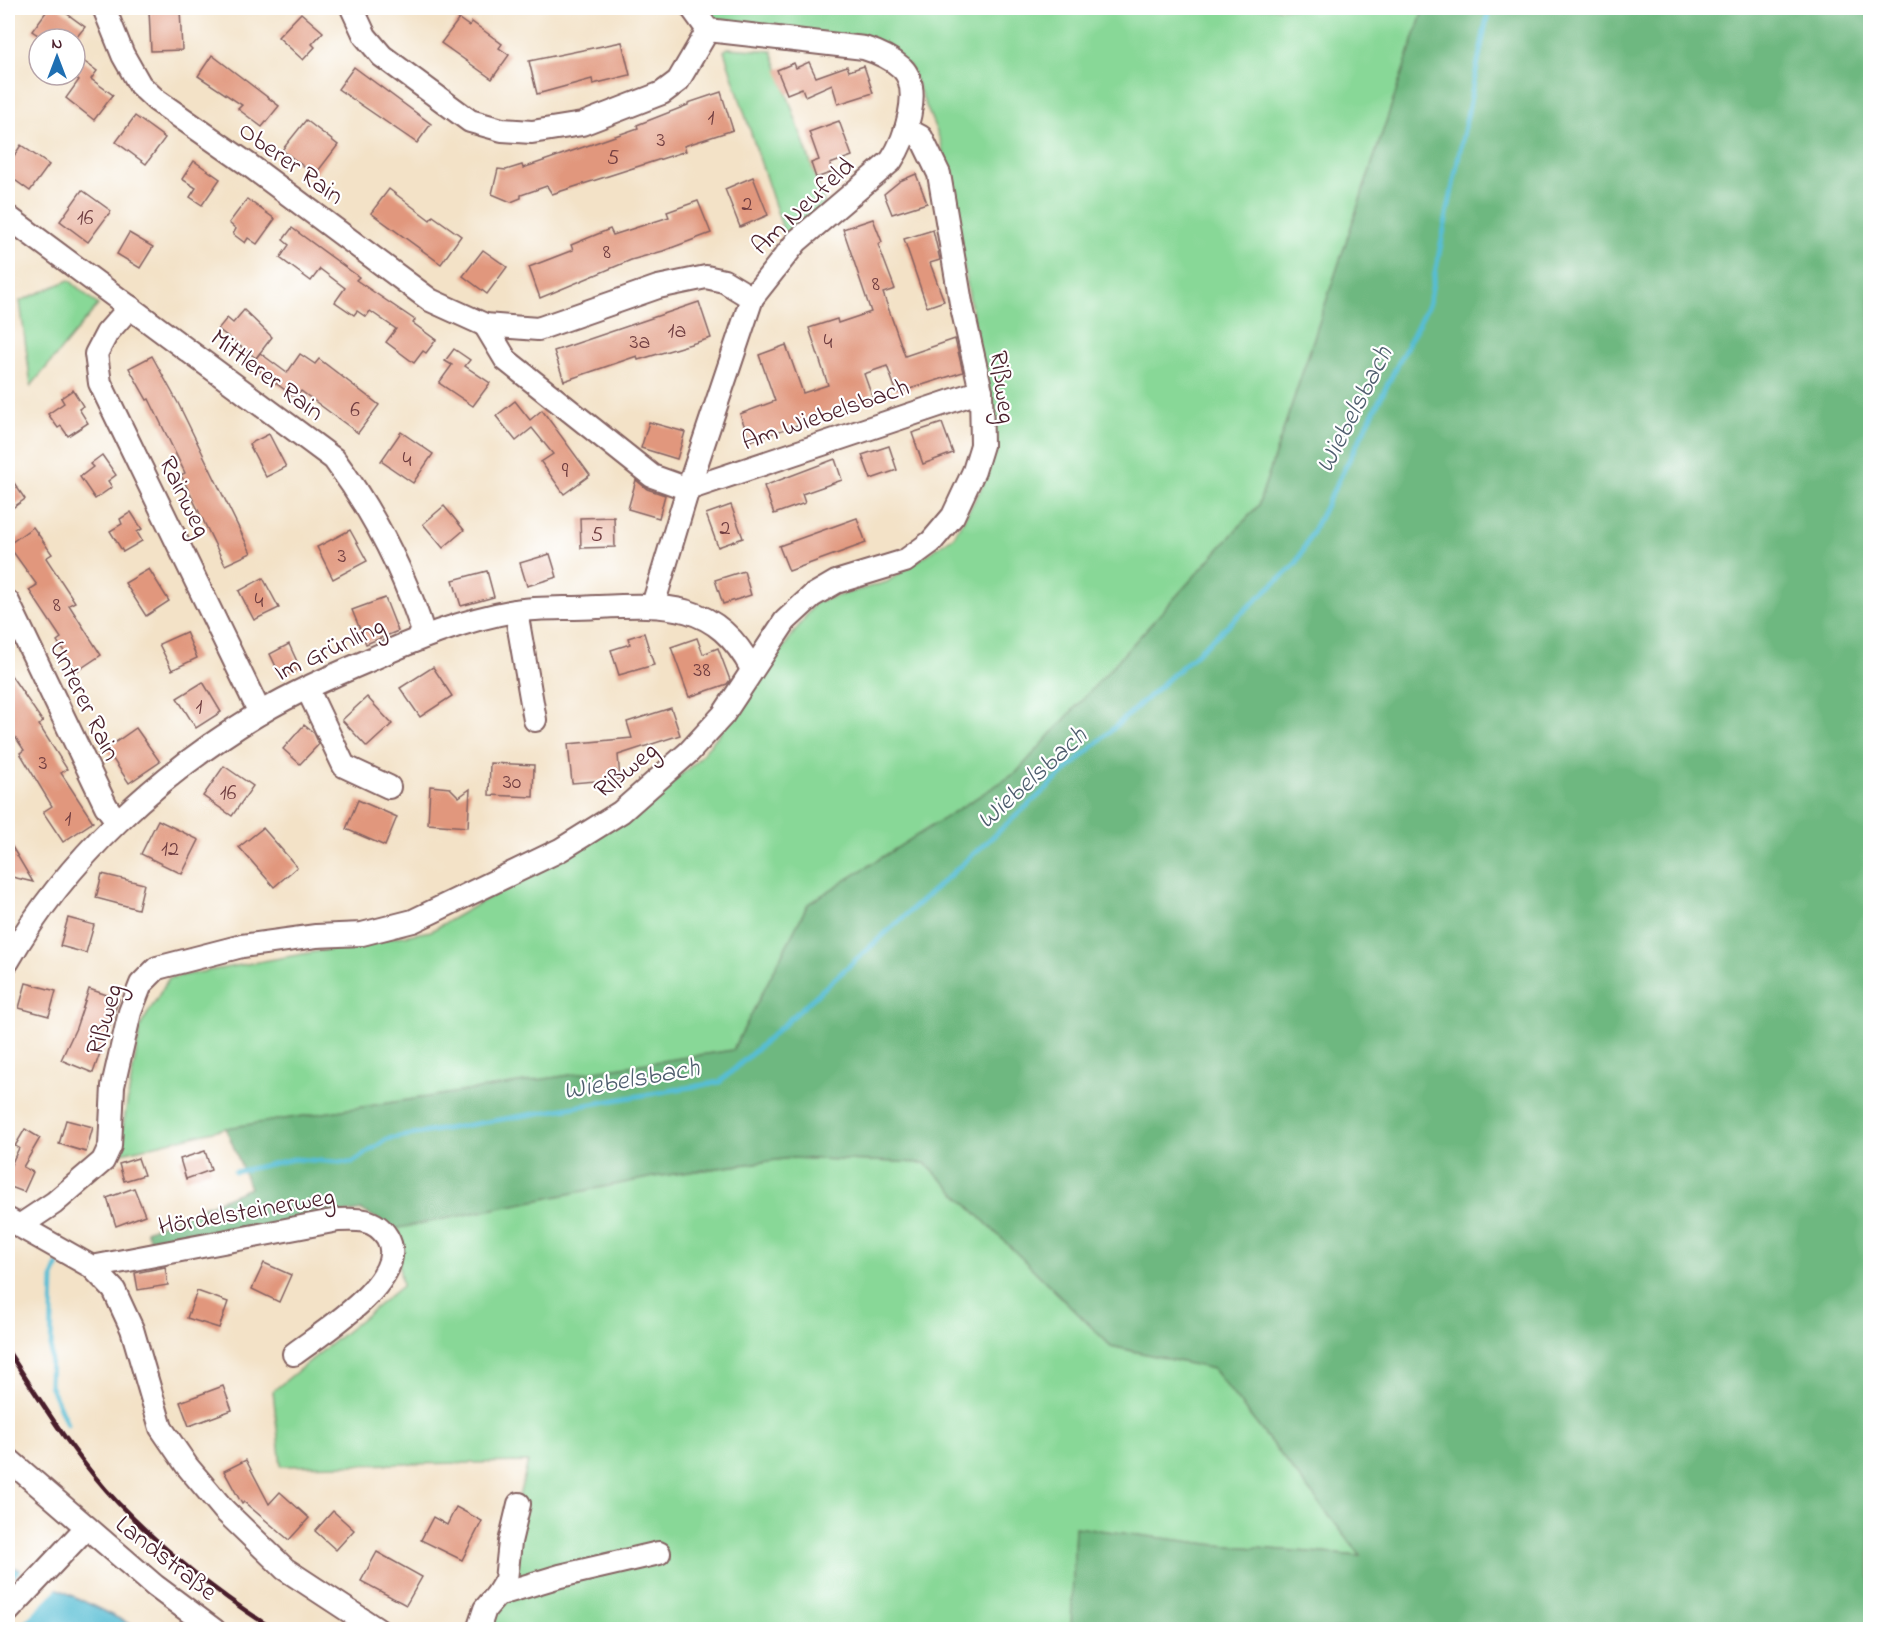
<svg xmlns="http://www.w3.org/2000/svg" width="1878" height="1637" viewBox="0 0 1878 1637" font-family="'Indie Flower',sans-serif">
	<rect width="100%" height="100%" fill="#fff"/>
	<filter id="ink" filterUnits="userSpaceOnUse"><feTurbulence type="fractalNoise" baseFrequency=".0167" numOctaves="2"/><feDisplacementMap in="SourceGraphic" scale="12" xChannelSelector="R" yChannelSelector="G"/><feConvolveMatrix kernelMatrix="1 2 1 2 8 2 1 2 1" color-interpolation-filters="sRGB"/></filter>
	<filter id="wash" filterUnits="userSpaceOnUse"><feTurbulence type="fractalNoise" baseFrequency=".008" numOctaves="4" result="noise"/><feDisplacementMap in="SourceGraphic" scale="24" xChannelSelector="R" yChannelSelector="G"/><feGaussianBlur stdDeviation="1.35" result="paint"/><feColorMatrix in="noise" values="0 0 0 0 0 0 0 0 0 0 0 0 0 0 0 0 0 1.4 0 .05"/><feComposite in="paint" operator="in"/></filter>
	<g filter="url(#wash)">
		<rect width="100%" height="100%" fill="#f3e2c7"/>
		<!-- green -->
		<g fill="#88d897" stroke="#697c61" stroke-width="1.5">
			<polygon points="707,8 1424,8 1258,506 1016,773 808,904 733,1050 226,1128 118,1154 141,1025 169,978 431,931 632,815 696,762 736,713 816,602 887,582 954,536 982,487 993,426 941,142 909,65 717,20"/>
			<polygon points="728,48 772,51 825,204 786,239 724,51"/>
			<polygon points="69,280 98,305 31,386 20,301"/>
			<polygon points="791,1158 925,1163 1111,1346 1213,1369 1361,1556 1217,1545 1075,1527 1071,1629 484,1629 528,1462 281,1466 273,1391 402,1286 394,1229 653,1177"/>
		</g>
		<!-- forest -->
		<polygon fill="#6eb880" stroke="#5c6c56" stroke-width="1.5" points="1424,8 1870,8 1870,1629 1071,1629 1075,1527 1217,1545 1361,1556 1213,1369 1111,1346 925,1163 791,1158 653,1177 394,1229 362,1210 154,1248 146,1231 250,1188 226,1128 733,1050 808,904 1016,773 1258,506"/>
		<!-- water -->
		<polygon fill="#56bdd4" stroke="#506e80" stroke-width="1.5" points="8,1564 140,1629 8,1630"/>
		<!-- pier -->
		<polygon fill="#f3e2c7" points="23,1568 60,1586 16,1629 8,1629 8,1584"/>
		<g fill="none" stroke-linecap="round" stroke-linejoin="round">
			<!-- stream -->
			<g stroke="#56bdd4" stroke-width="5">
				<polyline points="235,1172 294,1159 352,1163 387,1139 720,1082 1296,564 1429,303 1489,8"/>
				<polyline points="58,1264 53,1277 50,1385 67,1424"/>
			</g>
		</g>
		<g id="blocks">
			<!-- building -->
			<g fill="#e1977d">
				<polygon points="49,8 59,8 85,27 75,39 44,39 32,31"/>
				<polygon points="180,9 182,50 151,51 149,10"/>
				<polygon points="301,13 323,32 312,44 315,47 303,60 278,37"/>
				<polygon points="459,19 469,26 472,22 483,30 502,44 499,48 509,55 492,79 441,43"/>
				<polygon points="622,42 630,75 593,84 592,79 537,94 529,61"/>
				<polygon points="75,55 97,71 91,79 113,95 94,120 66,98 79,80 75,77"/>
				<polygon points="212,55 279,106 262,127 238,109 242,105 198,76"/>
				<polygon points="809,62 816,77 847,66 849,71 864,66 873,93 838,104 832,84 805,96 802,88 787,94 777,70 794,63 796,68"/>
				<polygon points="354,67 431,124 417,143 338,89"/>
				<polygon points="721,92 733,130 684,146 686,151 552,194 547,186 521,195 521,198 511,202 492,194 498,169 506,170 522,165 523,168 555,157 638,128 637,125 688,105 688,103"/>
				<polygon points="135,116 165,138 146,164 116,142"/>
				<polygon points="306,120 338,145 315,175 282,150"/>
				<polygon points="839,121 852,156 830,164 833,172 816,178 811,163 819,160 809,132"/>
				<polygon points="21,145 49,165 30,191 8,175 8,165"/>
				<polygon points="194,161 220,179 202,205 190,197 196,188 182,179"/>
				<polygon points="916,174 927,203 892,214 884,194 900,181"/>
				<polygon points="753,177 768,215 740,227 725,189"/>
				<polygon points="389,189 430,220 433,216 461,236 441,264 371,213"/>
				<polygon points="82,190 111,211 88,242 60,221"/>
				<polygon points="247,199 275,219 257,244 248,238 245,243 233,234 236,229 229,223"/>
				<polygon points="698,201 711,233 663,251 631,260 540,298 529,267 573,250 571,245 610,229 613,235 669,217 667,212"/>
				<polygon points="873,219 882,242 878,244 895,289 883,293 905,356 955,339 963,372 897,393 887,366 864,374 873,399 826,413 827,415 750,441 740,414 775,401 759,355 786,345 803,393 828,385 809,328 837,319 838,323 871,312 843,229"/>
				<polygon points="292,228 359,277 356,280 415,320 413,323 436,340 426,353 423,351 414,363 386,342 396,329 370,311 366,317 357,311 354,315 335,302 345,288 320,269 311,281 280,258 289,245 283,240"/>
				<polygon points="933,230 940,260 930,263 944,301 927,307 904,239"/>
				<polygon points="129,233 153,247 140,268 117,254"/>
				<polygon points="483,250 507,267 487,294 463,276"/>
				<polygon points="699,302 711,338 638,360 637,356 564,381 554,351"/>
				<polygon points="244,310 272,337 256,358 218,329 227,318 233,323"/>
				<polygon points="454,349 470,360 465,366 490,383 473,406 439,383 452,365 445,361"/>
				<polygon points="260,353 287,373 300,354 315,364 319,359 379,405 358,433 301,391 296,398 251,365"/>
				<polygon points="152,356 178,403 251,553 225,565 181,475 185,473 168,438 149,399 147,400 129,368"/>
				<polygon points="73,390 83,406 79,409 88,423 68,436 61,426 58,428 48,414 64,403 61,398"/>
				<polygon points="515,401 530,420 542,410 590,475 564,494 541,462 553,454 532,428 516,441 496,416"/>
				<polygon points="649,422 685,432 677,459 641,448"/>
				<polygon points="942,423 953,453 923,464 912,433"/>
				<polygon points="401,432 433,454 413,483 381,461"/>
				<polygon points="269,434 286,467 266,477 249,444"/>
				<polygon points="889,446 897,470 871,479 862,455"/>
				<polygon points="102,455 116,475 108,481 112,487 95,499 80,477 93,467 90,464"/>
				<polygon points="835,459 842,480 802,494 805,503 774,514 764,486"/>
				<polygon points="8,474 25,499 8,511"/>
				<polygon points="636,480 647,489 665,495 659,518 628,509"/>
				<polygon points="731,505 743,538 718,547 706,514"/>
				<polygon points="444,506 464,530 443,548 423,524"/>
				<polygon points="131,512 142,529 137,532 142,541 123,552 110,531 122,524 120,519"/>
				<polygon points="614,517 615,547 581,548 580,518"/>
				<polygon points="857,518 866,543 789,571 779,546"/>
				<polygon points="33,527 52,554 46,558 75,602 69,605 101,655 77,671 57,641 61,638 29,590 37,585 8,545"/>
				<polygon points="350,530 367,561 333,579 317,547"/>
				<polygon points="550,554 557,577 527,586 520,563"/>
				<polygon points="149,569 169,601 146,616 125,583"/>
				<polygon points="487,571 494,597 461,606 453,580"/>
				<polygon points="744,571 751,595 723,604 715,580"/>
				<polygon points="263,578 279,608 254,620 239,591"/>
				<polygon points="385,598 398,631 366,644 352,610"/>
				<polygon points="186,632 197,658 172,670 159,644"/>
				<polygon points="644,633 654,665 619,675 611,650 630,644 628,638"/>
				<polygon points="697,638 703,654 718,648 730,680 727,684 689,697 671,647"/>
				<polygon points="289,644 300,668 281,677 270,654"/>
				<polygon points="433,667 452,696 420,717 400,688"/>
				<polygon points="8,671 43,722 39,725 67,769 61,773 93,822 63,842 43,812 52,806 20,753 24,750 8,726"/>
				<polygon points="203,682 221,712 196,728 177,698"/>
				<polygon points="367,697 392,724 367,747 342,720"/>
				<polygon points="671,708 680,735 618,755 620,779 572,783 568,744 632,738 627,722"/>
				<polygon points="304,725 314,733 319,744 300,764 283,749"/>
				<polygon points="136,728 160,762 129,783 106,749"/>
				<polygon points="490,763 534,765 533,797 489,795"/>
				<polygon points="224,766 253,786 232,816 203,796"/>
				<polygon points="430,786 450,788 459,797 470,789 468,827 428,824"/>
				<polygon points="358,800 397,817 385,846 346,829"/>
				<polygon points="158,820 199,840 182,874 141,854"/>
				<polygon points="263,828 297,867 274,887 239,847"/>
				<polygon points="8,840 33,882 8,876"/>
				<polygon points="102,874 144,884 138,909 96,898"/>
				<polygon points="68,918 94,925 86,953 60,946"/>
				<polygon points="26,983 56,991 49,1016 19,1008"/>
				<polygon points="89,989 119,999 93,1073 61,1060 76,1028"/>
				<polygon points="66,1120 93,1127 86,1152 59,1144"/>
				<polygon points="25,1129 40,1138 23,1167 33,1172 24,1192 8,1186 8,1171 19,1148 15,1146"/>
				<polygon points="205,1151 211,1170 186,1179 180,1159"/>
				<polygon points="138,1158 144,1175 124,1181 119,1164"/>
				<polygon points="134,1188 145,1215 116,1226 107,1198"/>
				<polygon points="264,1263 291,1275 279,1302 252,1289"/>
				<polygon points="165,1267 168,1285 138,1290 135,1273"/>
				<polygon points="197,1291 228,1302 219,1328 187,1318"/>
				<polygon points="223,1386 232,1410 189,1426 180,1402"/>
				<polygon points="246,1460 269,1504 280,1492 309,1518 289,1540 244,1502 242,1504 224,1471"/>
				<polygon points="456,1507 482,1521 462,1560 421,1540 433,1517 447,1525"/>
				<polygon points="333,1511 354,1530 336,1550 315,1531"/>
				<polygon points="377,1552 422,1577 406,1605 361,1581"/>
			</g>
		</g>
	</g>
	<g filter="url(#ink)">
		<use href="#blocks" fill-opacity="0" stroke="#856362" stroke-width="1.5"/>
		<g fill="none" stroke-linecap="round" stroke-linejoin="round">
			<!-- minor casing -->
			<g stroke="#856362" stroke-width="26">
				<g id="minor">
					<polyline points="104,8 123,55 140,85 156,100 249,165 430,300 485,325 538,329 658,287 706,277 724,281 752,298"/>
					<polyline points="352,8 365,36 382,56 470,121 502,130 532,132 582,124 662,93 678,81 708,30"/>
					<path d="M8,217L334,459C374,513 404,571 424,635"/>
					<polyline points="130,307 107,333 96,354 100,383 260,713"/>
					<polyline points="485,325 506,360 652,476 688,489 981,391"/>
					<polyline points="8,602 106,806 117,821"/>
					<path d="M653,605L688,489L752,298L797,241L891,161C905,140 923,89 902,68C891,58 877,52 864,48L708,30L692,8"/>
					<polyline points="516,611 535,720"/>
					<polyline points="307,688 344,766 389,787"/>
					<path d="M8,961C67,858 159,774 260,713C293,693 330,677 365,662C413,640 463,620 515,611C541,607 570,609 597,607C665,604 716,601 752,669"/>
					<polyline points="9,1220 92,1267 114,1290 132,1329 161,1428 187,1466 224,1510 285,1569 378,1630"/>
					<polyline points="21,1225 54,1203 103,1161 110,1146 113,1086 130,1012 141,984 157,968 242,946 316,936 362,934 413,921 560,850 621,812 689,752 723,715 785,621 812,596 836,582 905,561 931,542 953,516 974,471 982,445 981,391 961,303 939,174 921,137 906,129"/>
					<path d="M92,1267L338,1220C357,1219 375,1218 387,1237C412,1278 320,1334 294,1354"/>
					<polyline points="8,1459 155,1586 214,1630"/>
					<polyline points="497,1595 506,1580 510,1542 519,1504"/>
					<polyline points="8,1611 85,1529"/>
					<polyline points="478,1630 485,1609 497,1595 560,1576 659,1553"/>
				</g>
			</g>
			<!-- minor -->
			<use href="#minor" stroke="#fff" stroke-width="22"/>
			<!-- rail -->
			<path stroke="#4a1f2b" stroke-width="4.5" d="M8,1351C42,1403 75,1458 118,1503C165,1552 218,1594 275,1630"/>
		</g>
	</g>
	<g text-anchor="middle" stroke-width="4.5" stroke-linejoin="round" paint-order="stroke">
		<!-- number labels -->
		<g font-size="22" fill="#703d40">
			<text x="711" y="124">1</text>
			<text x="661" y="146">3</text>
			<text x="613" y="164">5</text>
			<text x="747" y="210">2</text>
			<text x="85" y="224">16</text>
			<text x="607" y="258">8</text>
			<text x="876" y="290">8</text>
			<text x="677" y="337">1a</text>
			<text x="640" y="348">3a</text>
			<text x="828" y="348">4</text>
			<text x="355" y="416">6</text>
			<text x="407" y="466">4</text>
			<text x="565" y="477">9</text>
			<text x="725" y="534">2</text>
			<text x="597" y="541">5</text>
			<text x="342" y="562">3</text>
			<text x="259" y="607">4</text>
			<text x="57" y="611">8</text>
			<text x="702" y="676">38</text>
			<text x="199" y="713">1</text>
			<text x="43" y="769">3</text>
			<text x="512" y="788">30</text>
			<text x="228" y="799">16</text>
			<text x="68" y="825">1</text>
			<text x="170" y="855">12</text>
		</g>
		<!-- street labels -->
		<g font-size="26" fill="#4a1f2b" stroke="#fff">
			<text transform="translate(292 162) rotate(36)" y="9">Oberer Rain</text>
			<text transform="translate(802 205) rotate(-43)" y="9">Am Neufeld</text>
			<text transform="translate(268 374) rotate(37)" y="9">Mittlerer Rain</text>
			<text transform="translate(1004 387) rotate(83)" y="9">Rißweg</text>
			<text transform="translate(825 413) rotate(-19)" y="9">Am Wiebelsbach</text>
			<text transform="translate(186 496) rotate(64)" y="9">Rainweg</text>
			<text transform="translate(329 648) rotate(-25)" y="9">Im Grünling</text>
			<text transform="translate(86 700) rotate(64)" y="9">Unterer Rain</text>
			<text transform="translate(625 769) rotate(-39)" y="9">Rißweg</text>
			<text transform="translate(103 1019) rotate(-73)" y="9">Rißweg</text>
			<text transform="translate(246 1210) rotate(-10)" y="9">Hördelsteinerweg</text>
			<text transform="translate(167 1557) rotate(38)" y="9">Landstraße</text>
		</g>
		<!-- water labels -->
		<g font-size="27" font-style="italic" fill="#4f5e6f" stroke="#fff">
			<text transform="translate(1353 409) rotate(-63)" y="9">Wiebelsbach</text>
			<text transform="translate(1031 777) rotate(-42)" y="9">Wiebelsbach</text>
			<text transform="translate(631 1078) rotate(-10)" y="9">Wiebelsbach</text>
		</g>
	</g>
	<!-- margin -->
	<rect width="1878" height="1637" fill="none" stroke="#fff" stroke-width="30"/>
	<!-- north arrow -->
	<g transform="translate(57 57)"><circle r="28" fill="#ffffff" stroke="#b7a5aa" stroke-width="1.5"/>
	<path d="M0-4.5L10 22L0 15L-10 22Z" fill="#1f6fb2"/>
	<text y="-9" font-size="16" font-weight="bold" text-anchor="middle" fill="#4a1f2b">N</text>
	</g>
</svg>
